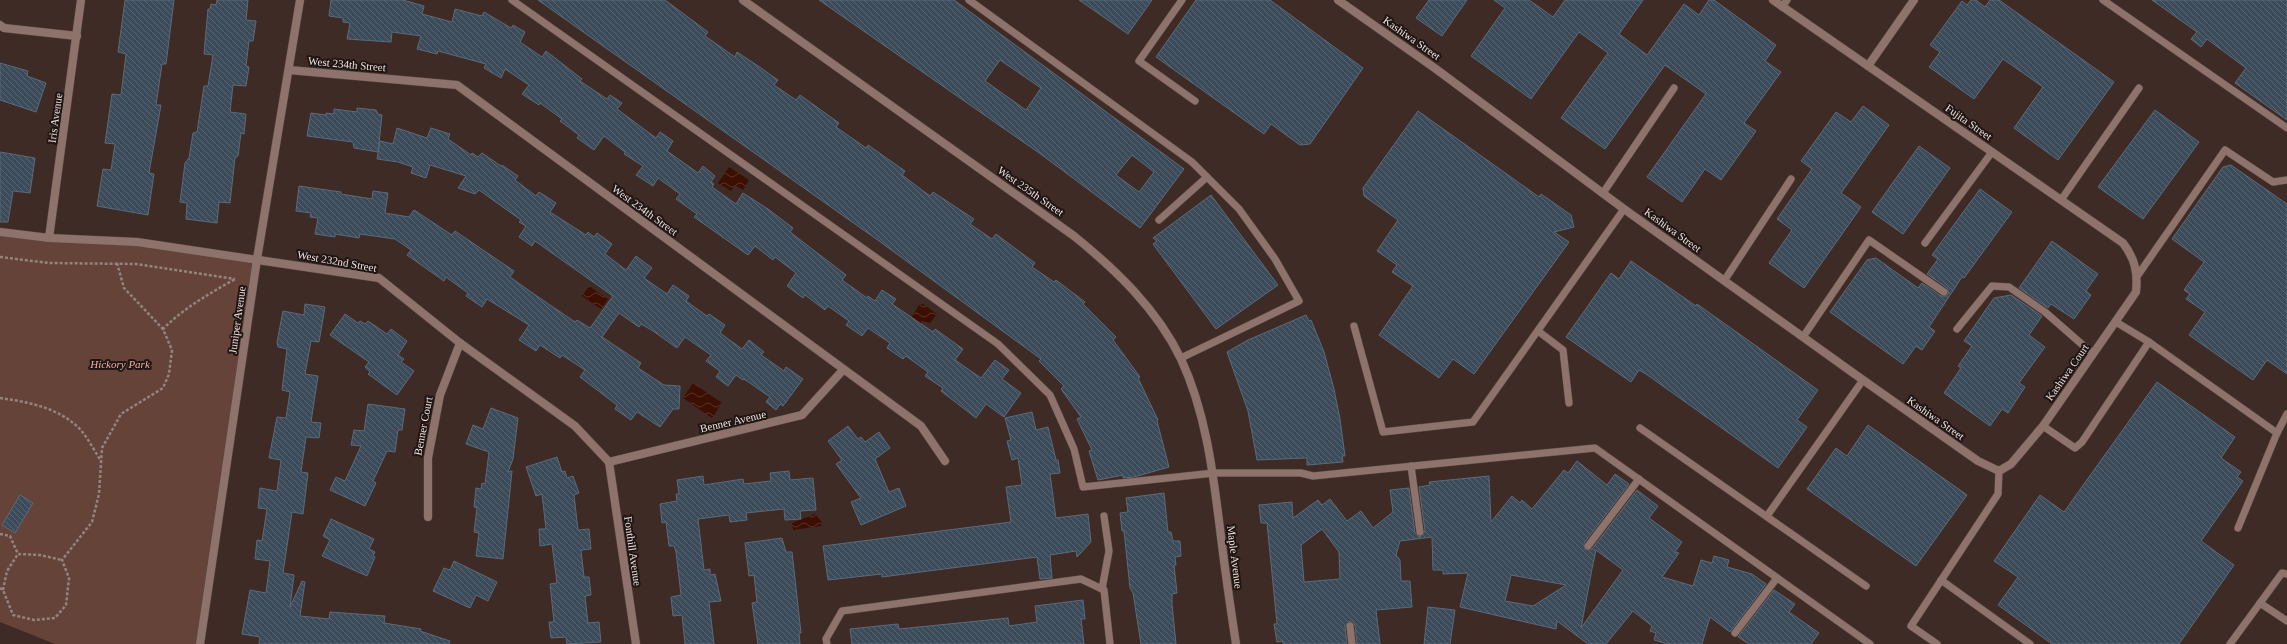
<svg xmlns="http://www.w3.org/2000/svg" width="2287" height="644" viewBox="0 0 2287 644" font-family="Georgia,serif">
	<defs>
		<pattern id="water-waves" width="16" height="10" patternUnits="userSpaceOnUse"><rect width="16" height="10" fill="#3d0e02"/><path d="M0 5q4-4 8 0t8 0" fill="none" stroke="#593126"/></pattern>
		<pattern id="building-back-hatch" width="6" height="6" patternUnits="userSpaceOnUse"><rect width="6" height="6" fill="#3c4b5a"/><path d="M-1 5l2 2M0 0l6 6M5-1l2 2" fill="none" stroke="#586571"/></pattern>
	</defs>
	<rect width="100%" height="100%" fill="#3f2b25"/>
	<!-- park -->
	<polygon fill="#664339" points="0,234 136,243 255,261 199,644 55,644 0,622"/>
	<!-- water -->
	<g fill="url(#water-waves)">
		<polygon points="729,167 749,180 743,190 735,185 731,191 718,183"/>
		<polygon points="589,286 608,299 601,309 582,296"/>
		<polygon points="923,304 937,314 930,323 922,321 920,324 911,318 919,305"/>
		<polygon points="693,383 722,403 712,418 683,398"/>
		<polygon points="815,514 822,522 821,526 793,530 792,523"/>
	</g>
	<!-- building -->
	<g fill="url(#building-back-hatch)" stroke="#5b6a7b" fill-rule="evenodd">
		<polygon points="125,0 174,0 166,64 162,64 156,105 161,105 149,173 154,174 148,215 97,206 103,169 111,170 115,144 105,143 112,94 121,95 126,54 118,52"/>
		<polygon points="217,0 248,0 246,20 256,21 253,41 249,41 246,66 249,67 246,86 233,85 230,112 246,114 244,134 241,133 238,156 235,158 230,203 219,202 217,223 186,219 187,203 180,202 185,163 189,158 193,133 197,132 204,86 208,86 213,55 204,54 208,9 210,9 211,4 216,5"/>
		<polygon points="331,0 403,0 424,6 422,14 452,22 455,9 482,16 484,12 511,28 513,25 525,32 520,42 542,57 546,51 582,79 580,81 607,99 610,95 622,103 617,109 656,138 660,132 673,141 667,151 698,173 703,166 715,176 711,182 714,184 712,187 736,204 743,193 768,209 793,228 790,232 846,275 842,280 867,298 868,296 875,301 882,290 896,299 892,304 933,332 935,329 963,349 955,360 981,378 995,360 1009,370 1002,379 1021,393 1004,417 986,404 976,418 941,391 943,388 925,376 928,372 906,356 903,359 887,348 890,343 868,328 862,336 846,325 849,321 828,306 825,310 805,295 803,298 787,286 796,273 775,257 773,260 755,246 748,255 694,217 697,214 676,199 680,194 658,178 653,186 636,175 643,166 624,154 625,152 604,136 594,150 577,138 579,135 560,121 562,119 540,103 539,105 522,94 529,85 505,69 501,78 484,68 486,64 438,51 437,54 417,49 421,36 392,32 391,42 347,39 350,23 343,22 343,18 329,16"/>
		<polygon points="538,0 665,0 708,32 705,36 735,57 737,52 761,68 778,80 774,85 796,100 800,95 839,123 836,127 866,148 868,145 905,171 902,175 930,196 933,192 974,219 970,224 992,239 996,234 1012,246 1035,263 1032,267 1054,282 1056,280 1085,302 1083,304 1116,337 1113,340 1140,377 1138,378 1158,420 1157,421 1169,467 1134,477 1123,478 1123,475 1098,480 1089,451 1092,450 1077,419 1081,417 1061,389 1064,386 1039,361 1041,359 879,241"/>
		<path d="M819,0H954L1184,169L1140,228L1042,155ZM1000,60L1041,88L1026,110L985,81ZM1132,155L1154,172L1139,192L1116,175Z"/>
		<polygon points="1079,0 1152,0 1128,34"/>
		<polygon points="1196,0 1270,0 1363,68 1310,144 1300,145 1271,124 1264,134 1156,57"/>
		<polygon points="1429,0 1467,0 1442,36 1416,18"/>
		<polygon points="1494,0 1529,0 1553,17 1565,0 1643,0 1619,34 1647,55 1684,4 1699,15 1709,0 1714,0 1776,45 1765,61 1781,72 1744,123 1756,131 1721,180 1705,169 1682,202 1647,177 1706,94 1665,65 1605,149 1561,118 1608,53 1579,32 1531,99 1471,56 1505,8"/>
		<polygon points="1971,0 1976,0 1985,7 1990,0 1999,0 2114,82 2058,160 2014,128 2043,87 2003,59 1974,99 1929,67 1940,52 1930,45 1962,1 1967,5"/>
		<polygon points="2152,0 2287,0 2287,120 2235,83 2246,68 2207,39 2201,47 2191,39 2197,32"/>
		<polygon points="0,63 28,71 27,76 46,83 36,112 0,100"/>
		<polygon points="1863,106 1889,125 1841,193 1861,207 1804,288 1769,263 1792,230 1777,219 1812,169 1801,161 1836,112 1851,122"/>
		<polygon points="357,108 376,110 378,114 382,115 378,152 354,148 353,142 307,136 311,113 326,115 326,113 334,114 334,109 357,112"/>
		<polygon points="2155,110 2199,142 2143,219 2098,187"/>
		<polygon points="1418,111 1539,197 1541,194 1571,215 1574,227 1554,232 1569,242 1474,374 1453,359 1439,378 1379,335 1413,286 1392,272 1397,265 1377,251 1398,220 1364,196 1363,188"/>
		<polygon points="397,128 427,138 431,128 450,134 448,139 471,155 472,153 478,157 482,153 501,166 502,165 518,176 515,180 536,196 539,192 556,203 550,212 586,235 588,232 594,237 597,233 612,244 605,254 626,270 636,256 652,268 644,278 667,294 673,285 689,296 686,301 707,316 709,314 725,325 720,333 742,349 749,340 764,352 761,355 784,371 786,367 803,379 783,406 780,404 776,410 766,402 770,397 744,379 743,380 736,375 728,386 716,377 720,371 706,361 711,355 685,337 677,348 653,331 641,324 639,327 619,313 602,337 641,363 638,368 664,385 680,386 679,409 673,409 660,427 637,412 631,420 615,409 617,405 580,377 585,370 562,355 560,358 540,345 536,351 519,340 529,325 487,299 482,307 466,296 468,293 446,277 444,281 407,255 411,250 395,239 360,234 359,238 335,234 335,237 315,234 318,218 310,217 311,213 296,211 299,186 341,192 341,194 372,199 373,191 388,193 385,213 409,217 414,210 452,235 455,231 514,271 510,277 534,294 575,322 577,320 590,328 613,296 535,241 532,246 519,237 526,226 519,222 521,220 479,190 475,194 458,188 466,176 430,165 426,178 411,173 413,167 398,162 377,159 380,141 393,144"/>
		<polygon points="1919,146 1950,168 1903,234 1872,212"/>
		<polygon points="0,152 35,158 30,193 13,191 8,222 0,222"/>
		<polygon points="2231,165 2287,204 2287,374 2267,360 2253,380 2189,335 2205,312 2186,299 2190,294 2184,290 2204,262 2172,239 2223,167"/>
		<polygon points="1980,189 2012,212 1964,278 1962,277 1929,327 1935,331 1922,350 1916,346 1903,364 1830,312 1867,260 1876,258 1918,288 1922,283 1941,296 1946,296 1949,293 1947,288 1927,274 1938,259 1932,255"/>
		<polygon points="1211,195 1278,285 1216,329 1153,244 1157,241 1153,238"/>
		<polygon points="2052,241 2098,274 2086,291 2091,295 2074,319 2051,304 2048,308 2019,288"/>
		<polygon points="1631,261 1696,306 1697,304 1818,390 1797,420 1807,427 1778,468 1646,374 1639,370 1631,382 1566,337 1611,273 1619,279"/>
		<polygon points="2011,295 2042,316 2029,335 2045,347 2019,383 2025,387 2008,413 2002,409 1990,426 1944,393 1961,368 1958,366 1972,346 1964,341 1994,298"/>
		<polygon points="305,304 325,307 319,342 311,341 305,374 318,376 311,422 321,423 319,438 306,437 301,472 308,473 303,514 292,512 283,573 294,575 290,607 302,581 305,582 300,616 329,619 330,612 385,616 384,623 421,629 420,631 450,641 449,644 259,644 260,637 242,634 250,590 266,593 270,561 255,559 257,540 262,541 267,509 258,508 260,488 277,491 281,460 269,458 277,417 286,418 290,392 282,390 287,349 278,347 277,342 283,311 304,315"/>
		<polygon points="345,314 358,323 360,321 365,324 368,321 387,334 391,329 407,341 398,355 404,359 401,362 414,371 397,395 368,374 370,372 365,367 369,362 330,335"/>
		<polygon points="1306,315 1309,321 1311,320 1324,352 1334,389 1340,419 1345,456 1342,456 1343,462 1307,465 1307,458 1257,460 1248,411 1227,352 1248,340"/>
		<polygon points="2157,382 2235,437 2221,458 2241,472 2237,477 2243,481 2201,541 2234,565 2179,644 2052,644 1998,605 2018,577 1994,561 2040,495 2064,512"/>
		<polygon points="368,404 405,409 402,430 398,430 395,452 387,451 373,481 376,483 365,506 330,490 336,477 345,481 361,446 351,445 354,430 364,431"/>
		<polygon points="491,408 518,418 513,459 508,472 512,471 503,559 476,556 479,533 474,532 477,508 474,507 476,488 481,489 482,483 485,484 489,452 466,444 473,425 483,429"/>
		<polygon points="1032,412 1036,430 1048,427 1056,460 1058,460 1060,473 1050,474 1056,518 1088,514 1091,542 1077,557 1076,551 1050,555 1052,578 1040,579 1037,557 882,577 882,574 828,580 823,546 1011,522 1006,487 1022,485 1018,458 1012,460 1007,441 1011,440 1005,418"/>
		<polygon points="1868,425 1967,495 1916,566 1807,489 1836,448 1847,456"/>
		<polygon points="848,426 858,439 861,437 865,442 879,432 890,448 875,459 889,492 899,488 906,506 861,525 851,502 861,498 836,464 842,460 828,441"/>
		<polygon points="557,457 562,472 565,471 567,478 573,476 579,493 574,495 578,530 589,529 591,549 581,550 584,577 589,577 591,595 585,596 588,623 599,622 601,642 567,644 566,637 551,638 549,622 554,622 550,584 557,583 552,544 540,546 539,529 546,529 542,494 536,496 526,467"/>
		<path d="M1577,461L1607,485L1615,474L1629,484L1584,543L1585,550L1592,549L1637,490L1658,506L1649,518L1682,542L1675,552L1679,553L1662,577L1693,586L1701,560L1712,563L1714,556L1729,560L1727,567L1752,574L1766,584L1730,632L1710,617L1702,644H1668L1654,640L1656,633L1650,631L1652,626L1633,611L1606,644H1588L1557,621L1556,629L1460,607L1468,573L1443,574V570H1433L1432,537L1400,541L1396,555L1400,560L1401,581H1410L1412,607L1376,610L1380,644H1357L1355,625L1350,621L1345,626L1347,644H1283V641L1277,642L1274,624H1277L1267,523H1261L1259,505L1292,502L1293,518L1318,500L1322,505L1330,499L1347,521L1361,511L1373,528L1393,512L1390,490L1409,488L1415,533L1420,537L1425,531L1419,487L1430,485L1429,482L1489,476L1491,522L1512,496L1520,503L1522,500L1532,509L1564,470L1568,473ZM1322,529L1339,552L1340,579L1304,582L1301,545ZM1596,550L1623,570L1581,628L1592,569ZM1511,575L1566,585L1533,606L1505,601Z"/>
		<polygon points="789,471 790,480 813,478 816,510 800,511 801,519 785,520 784,509 746,513 747,520 730,522 729,515 698,519 704,570 710,569 710,575 715,574 721,601 709,602 714,644 685,644 682,615 673,616 671,597 681,595 676,552 674,546 669,546 666,522 662,523 660,504 677,501 676,494 679,494 677,480 703,476 704,485 743,479 744,484 771,481 770,473"/>
		<polygon points="1164,493 1168,532 1171,532 1173,541 1180,541 1181,556 1175,557 1176,565 1174,565 1177,593 1172,594 1172,604 1176,644 1141,644 1133,593 1130,588 1124,531 1122,531 1120,513 1128,512 1126,498"/>
		<polygon points="20,495 33,503 15,533 2,525"/>
		<polygon points="331,519 374,539 369,549 375,552 373,556 375,557 367,576 322,556 330,540 323,536"/>
		<polygon points="782,538 786,552 792,552 801,633 799,633 800,644 758,644 752,603 757,602 754,575 749,576 745,543"/>
		<polygon points="454,561 497,582 488,601 476,595 470,608 433,591 444,568 450,570"/>
		<polygon points="1774,590 1795,604 1789,612 1819,633 1811,644 1749,644 1738,637"/>
		<polygon points="1083,600 1085,619 1081,619 1084,644 852,644 850,629 898,624 899,629 1008,618 1009,626 1037,622 1035,606"/>
		<polygon points="1428,607 1455,610 1450,644 1424,644"/>
	</g>
	<g fill="none" stroke-linecap="round" stroke-linejoin="round">
		<!-- service casing -->
		<g stroke="#5b4842" stroke-width="8">
			<g id="service">
				<polyline points="512,0 998,344 1050,395 1074,449 1083,487 1214,473 1301,473 1313,476 1595,448 1870,644"/>
				<polyline points="969,0 1192,162 1239,209 1275,259 1299,301 1181,358"/>
				<polyline points="1182,0 1139,61 1195,101"/>
				<polyline points="2103,0 2287,128"/>
				<polyline points="1782,7 1787,0"/>
				<polyline points="1603,193 1674,88"/>
				<polyline points="2061,200 2139,88"/>
				<polyline points="1159,220 1207,177"/>
				<polyline points="1925,243 1992,152"/>
				<polyline points="2138,275 2225,150 2273,182 2287,180"/>
				<polyline points="1724,281 1791,179"/>
				<polyline points="2116,322 2149,342 2277,433"/>
				<polyline points="1354,326 1383,432 1473,422 1624,209"/>
				<polyline points="1957,329 1992,286 2009,287 2045,312 2093,354"/>
				<polyline points="1538,331 1563,350 1569,403"/>
				<polyline points="1803,337 1869,240 1944,292"/>
				<polyline points="2043,426 2075,448 2082,442 2149,342"/>
				<polyline points="1640,428 1866,586"/>
				<polyline points="1411,466 1420,532"/>
				<polyline points="1767,516 1863,380"/>
				<polyline points="2238,528 2277,433 2287,414"/>
				<polyline points="1588,546 1639,479"/>
				<polyline points="1941,580 2030,644"/>
				<polyline points="1102,589 1109,551 1104,516"/>
				<polyline points="2260,603 2287,621"/>
				<polyline points="1350,626 1352,644"/>
				<polyline points="1735,633 1777,578"/>
				<polyline points="827,644 826,639 842,611 1081,579 1104,590 1110,644"/>
				<polyline points="1937,644 1911,626 1998,494 1999,471"/>
				<polyline points="2230,644 2282,573 2287,574"/>
			</g>
		</g>
		<!-- minor casing -->
		<g stroke="#5b4842" stroke-width="9">
			<g id="minor">
				<path d="M1338,0L1436,69L1624,209L1863,380L1978,461L1999,471L2011,464L2043,426L2136,292C2138,272 2135,259 2123,243L1773,0"/>
				<polyline points="0,25 4,28 77,36"/>
				<polyline points="1868,66 1914,0"/>
				<polyline points="289,70 457,85 921,426 945,461"/>
				<polyline points="0,232 49,238 137,242 379,278 460,343 575,426 609,462"/>
				<polyline points="49,238 81,0"/>
				<polyline points="609,462 802,415 843,370"/>
				<polyline points="609,462 636,644"/>
				<polyline points="428,517 428,458 440,395 460,343"/>
				<polyline points="200,644 257,259 300,0"/>
			</g>
		</g>
		<!-- tertiary casing -->
		<g stroke="#5b4842" stroke-width="9">
			<path id="tertiary" d="M743,0L1074,236C1116,270 1157,309 1181,359C1208,417 1214,482 1222,545C1226,578 1231,611 1236,644"/>
		</g>
		<!-- path -->
		<g stroke="#94837e" stroke-width="2.5" stroke-dasharray="3 2" stroke-linecap="butt">
			<polyline points="0,257 49,263 136,264 235,279"/>
			<polyline points="117,263 124,288 163,329"/>
			<path d="M0,398C28,402 56,407 78,427C87,436 94,450 101,461"/>
			<polyline points="0,534 10,536 18,554 40,555 62,560"/>
			<path d="M0,588L3,590L13,615L34,620L55,618L66,605L69,578L62,560L92,522L99,494L102,448L121,414L163,388L169,374L172,350L163,329C185,307 209,294 235,279"/>
			<polyline points="3,590 7,571 18,554"/>
		</g>
		<!-- service -->
		<use href="#service" stroke="#8d736c" stroke-width="7"/>
		<!-- minor -->
		<use href="#minor" stroke="#8d736c" stroke-width="8"/>
		<!-- tertiary -->
		<use href="#tertiary" stroke="#8d736c" stroke-width="8"/>
	</g>
	<g text-anchor="middle" stroke-width="4" stroke-linejoin="round" paint-order="stroke">
		<!-- street labels -->
		<g font-size="11" fill="#efe1dd" stroke="#1f1614">
			<text transform="translate(1412 38) rotate(35)" y="4">Kashiwa Street</text>
			<text transform="translate(347 64) rotate(5)" y="4">West 234th Street</text>
			<text transform="translate(55 118) rotate(-82)" y="4">Iris Avenue</text>
			<text transform="translate(1969 122) rotate(35)" y="4">Fujita Street</text>
			<text transform="translate(1031 191) rotate(35)" y="4">West 235th Street</text>
			<text transform="translate(645 210) rotate(36)" y="4">West 234th Street</text>
			<text transform="translate(1673 230) rotate(36)" y="4">Kashiwa Street</text>
			<text transform="translate(337 261) rotate(10)" y="4">West 232nd Street</text>
			<text transform="translate(237 320) rotate(-82)" y="4">Juniper Avenue</text>
			<text transform="translate(2067 372) rotate(-55)" y="4">Kashiwa Court</text>
			<text transform="translate(1936 418) rotate(35)" y="4">Kashiwa Street</text>
			<text transform="translate(733 421) rotate(-13)" y="4">Benner Avenue</text>
			<text transform="translate(423 426) rotate(-79)" y="4">Benner Court</text>
			<text transform="translate(633 551) rotate(82)" y="4">Fonthill Avenue</text>
			<text transform="translate(1235 557) rotate(83)" y="4">Maple Avenue</text>
		</g>
		<!-- park labels -->
		<g font-size="11" font-style="italic" fill="#f5b09d" stroke="#1f1614">
			<text x="120" y="368">Hickory Park</text>
		</g>
	</g>
</svg>
